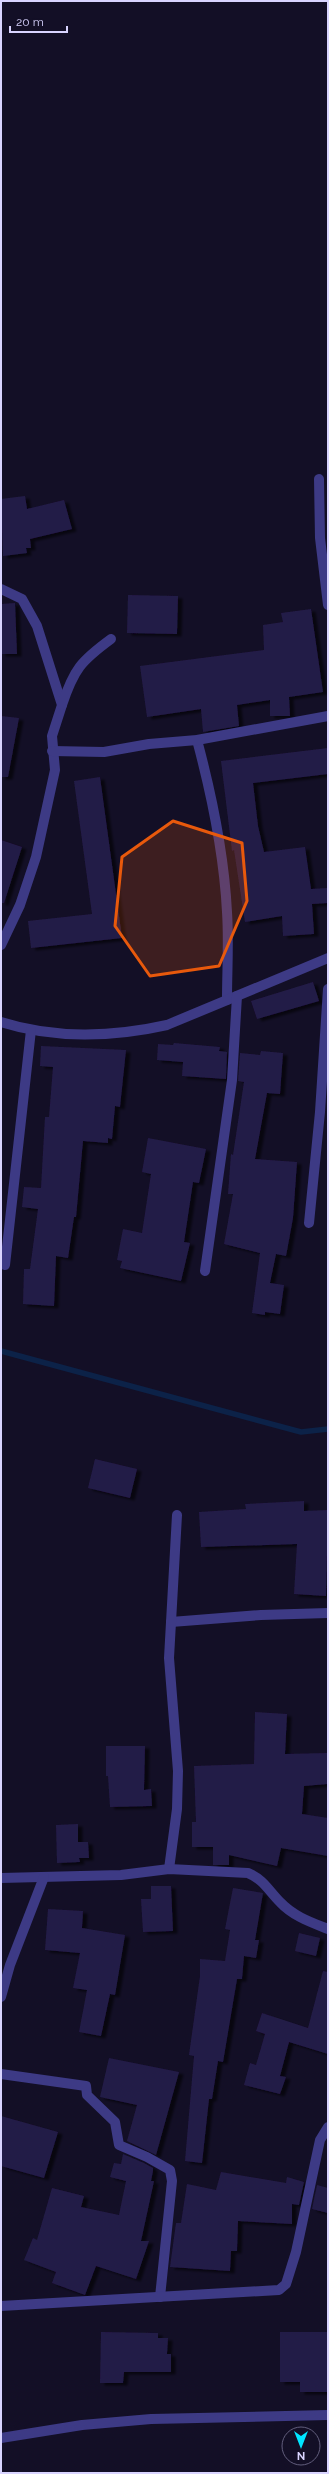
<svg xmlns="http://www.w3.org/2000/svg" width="329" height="2474" viewBox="0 0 329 2474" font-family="Raleway,sans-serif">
	<defs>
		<filter id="shadow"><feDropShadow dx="4.5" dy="2.5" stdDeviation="1" flood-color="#0009"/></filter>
	</defs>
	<rect width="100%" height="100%" fill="#130f26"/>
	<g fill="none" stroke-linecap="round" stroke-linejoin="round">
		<!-- stream -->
		<polyline stroke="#0c2248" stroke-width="5.5" points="1,1351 301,1432 328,1429"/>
	</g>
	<!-- building -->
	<g fill="#241b47" filter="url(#shadow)">
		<polygon points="25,496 27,509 64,500 72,529 30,539 31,548 26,548 27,553 3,556 1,499"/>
		<polygon points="128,595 178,596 177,634 127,633"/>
		<polygon points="15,603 17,654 1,654 1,604"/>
		<polygon points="311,609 323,692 289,697 290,716 270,716 270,700 237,705 239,726 203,732 201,709 147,717 140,666 264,650 263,625 283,622 281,613"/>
		<polygon points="1,716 19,718 8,777 1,777"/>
		<polygon points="328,748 328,774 253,783 258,826 264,852 305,847 311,889 327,888 328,903 312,904 314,934 283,936 282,916 245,922 234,850 232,851 221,761"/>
		<polygon points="100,777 122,938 31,948 28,921 92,914 74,781"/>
		<polygon points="1,840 22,847 4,903 1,903"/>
		<polygon points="313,982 319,1001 257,1019 251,1001"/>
		<polygon points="174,1043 220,1047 219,1051 227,1052 226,1079 182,1076 183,1062 157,1060 158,1044 173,1045"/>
		<polygon points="41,1046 126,1050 120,1107 115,1106 112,1139 108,1138 108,1143 83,1141 76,1217 74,1217 68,1258 56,1256 54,1306 23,1304 24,1269 30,1269 38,1209 22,1207 24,1187 41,1188 45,1117 49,1117 53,1067 40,1066"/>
		<polygon points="261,1051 283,1053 280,1094 267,1093 255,1159 297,1162 293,1218 286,1256 276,1254 270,1283 284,1285 280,1314 265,1312 265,1315 252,1313 260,1253 224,1244 233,1194 228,1194 231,1154 233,1155 244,1082 238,1081 240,1053 260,1055"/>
		<polygon points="148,1138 206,1149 199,1183 193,1182 184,1242 190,1243 181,1281 120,1268 122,1261 117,1260 123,1229 142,1233 151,1174 142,1172"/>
		<polygon points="95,1459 137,1469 130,1498 88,1488"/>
		<polygon points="304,1501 304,1511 328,1510 326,1596 294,1594 297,1544 201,1547 199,1512 246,1509 245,1504"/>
		<polygon points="255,1712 287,1714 285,1754 328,1753 328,1784 304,1786 302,1814 328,1818 328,1856 281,1848 277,1866 229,1855 229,1865 213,1865 213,1847 192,1847 192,1822 196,1822 194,1766 254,1764"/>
		<polygon points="106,1746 145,1746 144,1790 151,1789 152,1806 110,1807 108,1776 106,1776"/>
		<polygon points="78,1824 78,1842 88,1842 89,1858 79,1858 80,1862 57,1863 56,1825"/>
		<polygon points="151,1886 171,1886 173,1931 143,1932 141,1899 151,1899"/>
		<polygon points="233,1888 263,1893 255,1940 259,1940 256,1958 244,1956 242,1979 237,1979 223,2062 218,2061 212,2099 209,2099 202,2163 185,2161 194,2056 189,2055 200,1976 200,1959 225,1961 230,1930 225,1929"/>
		<polygon points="48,1909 83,1911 82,1928 125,1935 115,1995 110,1994 101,2036 79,2032 87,1990 73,1988 80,1953 45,1950"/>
		<polygon points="299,1933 320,1938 316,1956 295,1951"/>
		<polygon points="323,1971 328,1972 328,2054 289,2042 280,2076 286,2077 280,2094 244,2085 250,2063 256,2065 265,2034 256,2031 262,2013 308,2028"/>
		<polygon points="109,2058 179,2072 156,2155 127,2141 137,2105 100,2097"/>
		<polygon points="1,2116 58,2132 44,2178 1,2166"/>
		<polygon points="123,2154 144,2163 153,2168 153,2171 151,2181 154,2181 141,2241 149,2241 136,2279 96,2266 85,2295 52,2283 56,2272 24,2260 33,2238 37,2240 52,2188 84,2196 81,2207 119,2215 126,2181 110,2177 114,2163 121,2164"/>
		<polygon points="221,2172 286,2183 287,2177 304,2182 299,2205 292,2204 292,2224 238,2221 237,2251 231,2251 230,2271 170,2267 176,2223 181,2223 187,2184 216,2190"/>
		<polygon points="317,2185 328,2188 328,2213 312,2209"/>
		<polygon points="101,2332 158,2333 158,2338 168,2338 167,2354 171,2354 171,2372 124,2372 123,2383 100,2383"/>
		<polygon points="280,2332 328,2332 328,2392 300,2392 300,2382 280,2382"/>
	</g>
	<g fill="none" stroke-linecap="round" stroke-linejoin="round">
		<!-- street -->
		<g stroke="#3d3a85" stroke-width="10">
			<polyline points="319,479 320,538 328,605"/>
			<polyline points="1,589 22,599 37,626 62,705 52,736 55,770 36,857 20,905 1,945"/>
			<path d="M62,705C74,669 81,661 111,639"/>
			<path d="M197,740C212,796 224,853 227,912C229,941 227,971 227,1000"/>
			<polyline points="52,751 104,752 149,744 197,740 328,716"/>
			<path d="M1,1022C54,1039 114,1037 167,1025L328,958"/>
			<polyline points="309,1223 320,1112 328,989"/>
			<polyline points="5,1265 31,1030"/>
			<polyline points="205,1271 232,1080 237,996"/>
			<polyline points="171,1622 261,1615 328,1613"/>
			<polyline points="169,1869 177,1809 178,1771 169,1658 177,1515"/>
			<path d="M1,1878L121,1875L169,1869L248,1873C263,1879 269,1891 280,1902C293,1916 310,1922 328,1929"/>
			<polyline points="1,1997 10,1965 44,1877"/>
			<polyline points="1,2074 86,2086 87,2095 115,2122 119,2145 147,2157 170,2170 172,2181 160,2297"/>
			<polyline points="1,2306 279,2290 286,2284 296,2252 320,2140 328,2127"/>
			<polyline points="1,2438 82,2425 151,2419 328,2415"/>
		</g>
	</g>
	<!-- marked area -->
	<path fill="#e8590c" fill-opacity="0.2" stroke="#e8590c" stroke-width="3" stroke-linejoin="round" d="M173,821L242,843L247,901L219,966L150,976L115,926L122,857Z"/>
	<!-- border -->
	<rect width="329" height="2474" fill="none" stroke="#d9d4ff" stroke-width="4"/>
	<!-- north arrow -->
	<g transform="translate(301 2446) rotate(180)"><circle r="19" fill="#130f26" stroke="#625e7d"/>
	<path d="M0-3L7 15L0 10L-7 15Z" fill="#00e5ff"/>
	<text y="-6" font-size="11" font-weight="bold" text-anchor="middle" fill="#d9d4ff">N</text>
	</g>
	<!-- scale -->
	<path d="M10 26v6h57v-6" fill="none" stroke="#d9d4ff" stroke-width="2"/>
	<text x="16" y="26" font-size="12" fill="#d9d4ff" stroke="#130f26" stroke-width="3" paint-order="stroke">20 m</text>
</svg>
